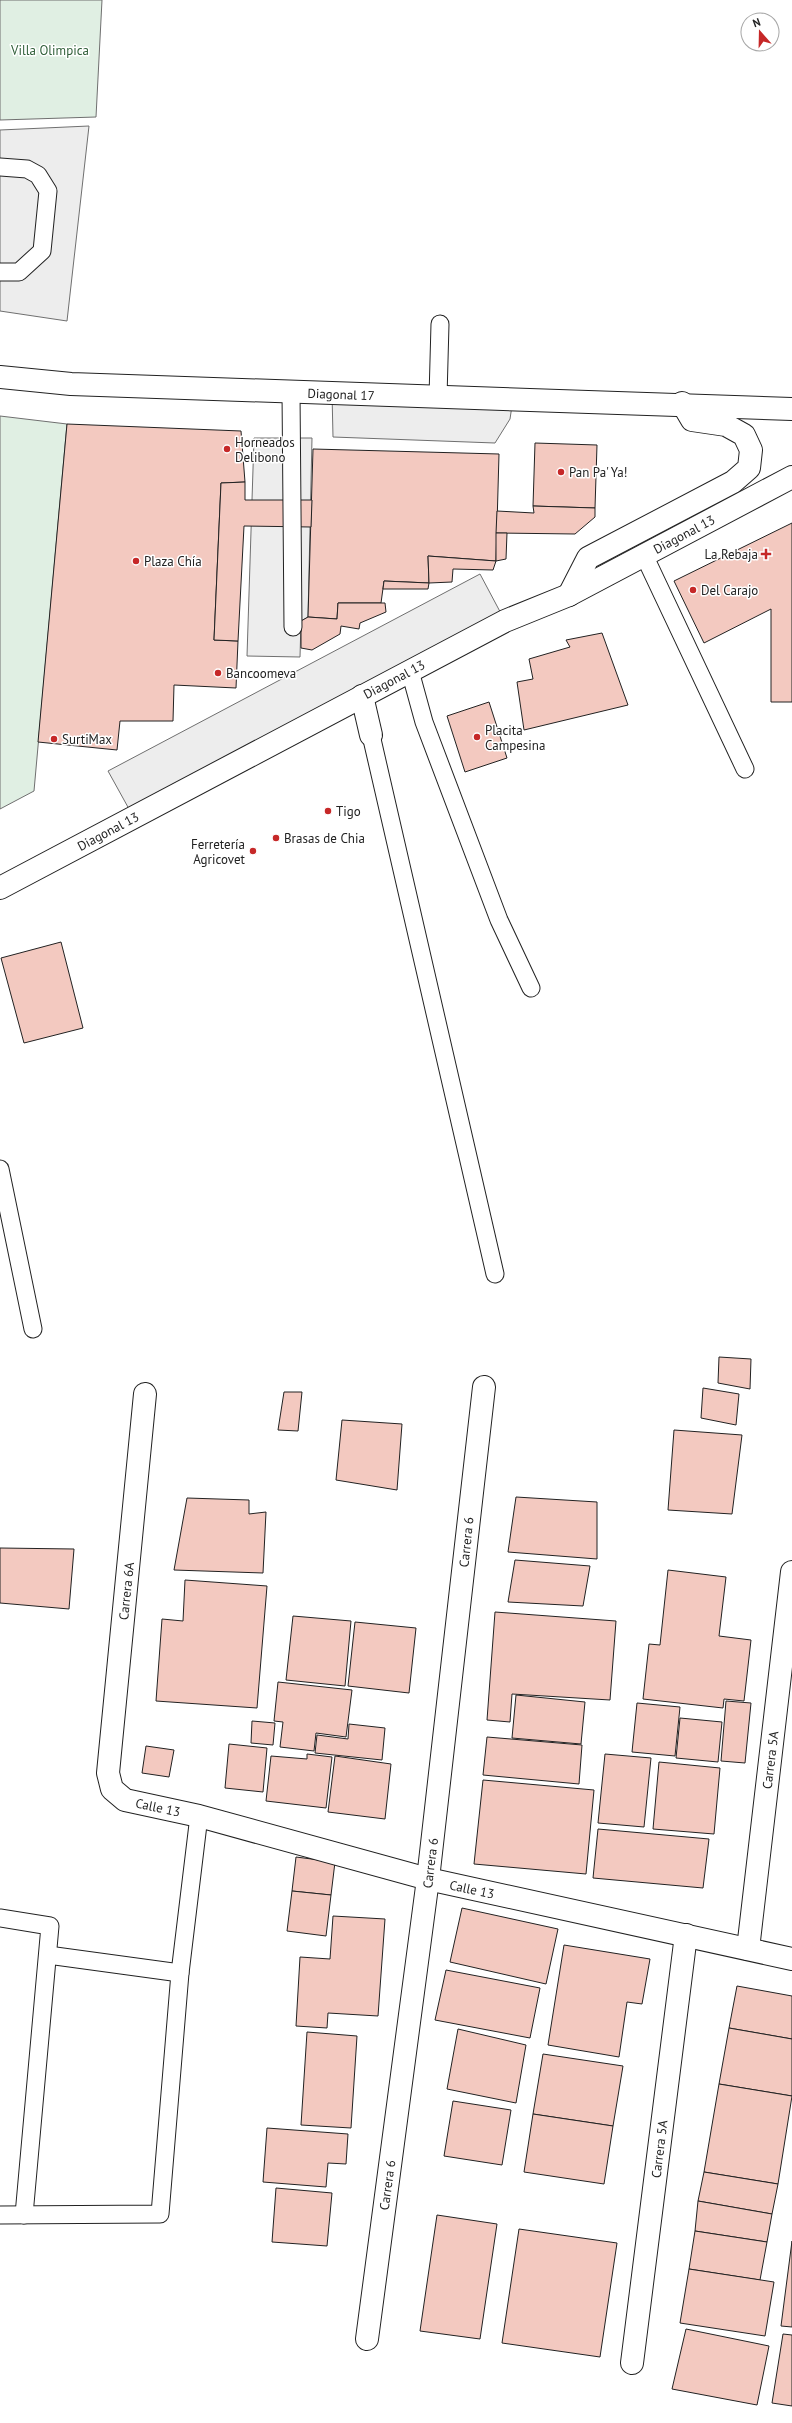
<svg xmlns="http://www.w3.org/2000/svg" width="792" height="2423" viewBox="0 0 792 2423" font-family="'PT Sans',sans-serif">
	<rect width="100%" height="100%" fill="#fff"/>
	<!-- green -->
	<g fill="#e0efe3" stroke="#6f6f6f">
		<polygon points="0,0 102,0 96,117 0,120"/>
		<polygon points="0,416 67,424 34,791 0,809"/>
	</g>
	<!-- parking -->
	<g fill="#ededed" stroke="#6f6f6f">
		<polygon points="89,126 67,321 0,311 0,130"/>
		<polygon points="332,393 513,399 510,419 495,443 333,437"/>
		<polygon points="254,438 312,438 308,617 301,621 300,657 247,656"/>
		<polygon points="480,574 505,621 134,818 108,771"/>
	</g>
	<!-- building -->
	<g fill="#f3c9c0" stroke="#222">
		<polygon points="67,424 241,431 245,482 221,483 214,640 238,641 236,688 174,685 173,721 120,721 117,750 38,742"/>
		<polygon points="535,443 597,445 595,508 533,506"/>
		<polygon points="313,449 499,454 496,561 428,556 429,583 384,581 381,603 338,603 337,619 308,617"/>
		<polygon points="245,482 245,500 312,500 311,527 244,526 238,641 214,640 221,483"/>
		<polygon points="533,506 595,508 595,517 575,534 496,533 497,511 534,513"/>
		<polygon points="792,523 792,702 771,702 771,609 704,643 674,581"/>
		<polygon points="496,533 507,533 506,559 496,561"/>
		<polygon points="428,556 496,561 493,570 453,569 452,582 429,583"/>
		<polygon points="384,581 429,583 428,589 383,589"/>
		<polygon points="338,603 385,603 386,612 360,623 359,629 341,626 340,634 312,650 301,648 301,621 308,617 337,619"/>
		<polygon points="602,633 628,705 524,730 517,682 533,679 529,659 570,647 566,640"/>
		<polygon points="489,702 507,758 465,772 447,716"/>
		<polygon points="61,942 83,1028 24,1043 1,958"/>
		<polygon points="719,1357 751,1359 750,1389 718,1383"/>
		<polygon points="703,1388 739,1394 736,1425 701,1418"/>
		<polygon points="284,1392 302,1392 298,1431 278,1430"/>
		<polygon points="342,1420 402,1424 397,1490 336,1480"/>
		<polygon points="674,1430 742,1435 732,1514 668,1510"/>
		<polygon points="516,1497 597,1502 597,1559 508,1552"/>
		<polygon points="187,1498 249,1500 249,1514 266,1512 263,1573 174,1570"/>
		<polygon points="0,1548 74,1549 69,1609 0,1603"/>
		<polygon points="515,1560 590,1566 583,1606 508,1602"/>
		<polygon points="668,1570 726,1577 719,1636 751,1640 744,1701 724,1699 723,1708 643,1699 649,1644 660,1645"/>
		<polygon points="185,1580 267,1586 257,1708 156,1701 162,1619 183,1621"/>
		<polygon points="495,1612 616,1621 610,1700 512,1694 510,1722 487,1720"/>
		<polygon points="293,1616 351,1621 345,1686 286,1680"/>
		<polygon points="355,1622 416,1628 409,1693 348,1686"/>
		<polygon points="278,1682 352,1690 346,1737 316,1733 314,1751 280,1747 283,1722 274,1721"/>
		<polygon points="516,1695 585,1702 581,1744 512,1738"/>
		<polygon points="726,1701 751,1703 745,1763 721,1761"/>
		<polygon points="637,1703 680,1707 675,1756 632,1752"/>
		<polygon points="680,1718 722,1722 718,1762 676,1758"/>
		<polygon points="252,1721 275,1723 273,1745 251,1743"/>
		<polygon points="349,1724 385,1728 382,1760 315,1753 317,1735 348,1739"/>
		<polygon points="487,1737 582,1745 579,1784 483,1775"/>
		<polygon points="229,1744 267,1748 263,1792 225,1788"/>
		<polygon points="146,1746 174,1750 169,1777 142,1773"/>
		<polygon points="307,1754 332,1757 326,1808 266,1801 271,1756 307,1759"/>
		<polygon points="605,1754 651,1758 644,1827 598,1823"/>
		<polygon points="335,1756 391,1764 385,1819 328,1812"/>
		<polygon points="659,1762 720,1768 714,1834 653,1829"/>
		<polygon points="483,1780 594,1790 586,1874 474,1864"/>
		<polygon points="598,1829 709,1839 703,1888 593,1878"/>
		<polygon points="296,1857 335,1862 331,1895 292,1891"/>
		<polygon points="292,1891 331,1895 326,1936 287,1931"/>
		<polygon points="462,1908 558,1929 546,1984 450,1962"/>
		<polygon points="333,1916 385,1919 378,2016 328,2013 327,2028 296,2026 300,1957 330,1959"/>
		<polygon points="564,1945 650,1959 642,2004 627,2002 619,2057 548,2045"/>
		<polygon points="446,1970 540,1988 530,2038 435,2020"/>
		<polygon points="737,1986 792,1996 792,2039 729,2028"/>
		<polygon points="729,2028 792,2039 792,2096 719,2084"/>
		<polygon points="458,2029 526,2045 516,2103 447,2089"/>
		<polygon points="307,2032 357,2036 351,2128 301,2125"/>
		<polygon points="543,2054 623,2066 613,2126 533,2114"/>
		<polygon points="719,2084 792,2096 778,2184 704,2172"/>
		<polygon points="453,2101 511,2110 502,2165 444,2156"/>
		<polygon points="533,2114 613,2126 604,2184 524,2172"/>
		<polygon points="267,2128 348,2134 346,2164 328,2163 326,2187 263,2182"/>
		<polygon points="704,2172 778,2184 772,2214 698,2201"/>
		<polygon points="276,2188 332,2193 327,2246 272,2242"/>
		<polygon points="698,2201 772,2214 767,2242 695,2231"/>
		<polygon points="437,2215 497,2224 480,2339 420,2331"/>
		<polygon points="519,2229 617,2243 600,2357 502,2343"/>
		<polygon points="695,2231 767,2242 760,2280 689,2269"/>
		<polygon points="792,2241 792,2327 781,2326"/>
		<polygon points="689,2269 774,2282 765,2336 680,2323"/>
		<polygon points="686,2329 769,2346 757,2405 672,2389"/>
		<polygon points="783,2334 792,2335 792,2406 772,2403"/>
	</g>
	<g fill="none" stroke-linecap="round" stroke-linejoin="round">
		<!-- service casing -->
		<g stroke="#222" stroke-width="19">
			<g id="service">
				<polyline points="0,167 27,169 38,175 48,191 42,251 19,272 0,272"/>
				<polyline points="291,392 293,627"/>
				<polyline points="438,397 440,324"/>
				<polyline points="644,555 745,769"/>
				<polyline points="410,671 424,722 499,920 531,988"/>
				<polyline points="371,735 495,1274"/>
				<polyline points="0,1169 33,1329"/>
				<polyline points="0,1918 50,1926 24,2215"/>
				<polyline points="48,1955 180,1973"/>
				<polyline points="0,2215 160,2214 180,1973 199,1816"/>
			</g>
		</g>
		<!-- minor casing -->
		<g stroke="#222" stroke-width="24">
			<g id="minor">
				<polyline points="362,696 371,735"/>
				<polyline points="145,1394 108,1773 112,1789 125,1800 199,1816 428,1879 792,1959"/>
				<polyline points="748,1949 792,1572"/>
				<polyline points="367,2339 428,1879 484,1387"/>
				<polyline points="632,2363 686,1935"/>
			</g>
		</g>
		<!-- secondary casing -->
		<g stroke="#222" stroke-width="24">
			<g id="secondary">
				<polyline points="0,377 71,384 792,409"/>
				<polyline points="569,595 588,558 733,482 749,468 751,450 744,435 726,425 692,420 682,403"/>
				<polyline points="0,888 505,621 569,595 792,477"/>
			</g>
		</g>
		<!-- service -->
		<use href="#service" stroke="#fff" stroke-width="17"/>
		<!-- minor -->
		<use href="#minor" stroke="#fff" stroke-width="22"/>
		<!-- secondary -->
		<use href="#secondary" stroke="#fff" stroke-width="22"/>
	</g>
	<!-- markers -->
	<g fill="#c62828" stroke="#fff" stroke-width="1.5">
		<circle cx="227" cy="449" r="4"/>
		<circle cx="561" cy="472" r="4"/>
		<path d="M764 548h4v4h4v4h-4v4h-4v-4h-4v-4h4z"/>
		<circle cx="136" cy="561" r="4"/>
		<circle cx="693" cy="590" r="4"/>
		<circle cx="218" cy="673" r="4"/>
		<circle cx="477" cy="737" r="4"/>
		<circle cx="54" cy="739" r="4"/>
		<circle cx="328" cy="811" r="4"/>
		<circle cx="276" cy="838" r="4"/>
		<circle cx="253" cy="851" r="4"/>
	</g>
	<g text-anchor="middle" stroke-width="3" stroke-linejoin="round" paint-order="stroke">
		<!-- park labels -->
		<g font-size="13" fill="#2f5e38" stroke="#fff">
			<text x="50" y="55">Villa Olimpica</text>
		</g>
		<!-- street labels -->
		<g font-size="13" fill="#222" stroke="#fff">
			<text transform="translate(341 394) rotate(2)" y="5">Diagonal 17</text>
			<text transform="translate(684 534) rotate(-28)" y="5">Diagonal 13</text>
			<text transform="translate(394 679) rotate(-28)" y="5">Diagonal 13</text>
			<text transform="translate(108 831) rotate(-28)" y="5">Diagonal 13</text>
			<text transform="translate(466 1542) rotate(-84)" y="5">Carrera 6</text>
			<text transform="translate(126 1591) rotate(-84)" y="5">Carrera 6A</text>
			<text transform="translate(770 1760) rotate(-83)" y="5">Carrera 5A</text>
			<text transform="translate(158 1807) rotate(12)" y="5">Calle 13</text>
			<text transform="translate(430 1863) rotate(-83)" y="5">Carrera 6</text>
			<text transform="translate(472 1889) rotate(12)" y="5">Calle 13</text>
			<text transform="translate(659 2149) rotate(-83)" y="5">Carrera 5A</text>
			<text transform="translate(387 2185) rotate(-82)" y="5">Carrera 6</text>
		</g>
		<!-- poi labels -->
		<g font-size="13" fill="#222" stroke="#fff" text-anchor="start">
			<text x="235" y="447">Horneados<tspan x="235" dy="15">Delibono</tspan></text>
			<text x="569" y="477">Pan Pa' Ya!</text>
			<text x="758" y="559" text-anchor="end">La Rebaja</text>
			<text x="144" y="566">Plaza Chía</text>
			<text x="701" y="595">Del Carajo</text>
			<text x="226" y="678">Bancoomeva</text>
			<text x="485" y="735">Placita<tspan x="485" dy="15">Campesina</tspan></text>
			<text x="62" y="744">SurtiMax</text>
			<text x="336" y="816">Tigo</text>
			<text x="284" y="843">Brasas de Chia</text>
			<text x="245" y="849" text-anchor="end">Ferretería<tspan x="245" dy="15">Agricovet</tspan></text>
		</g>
	</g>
	<!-- north arrow -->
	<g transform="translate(760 32) rotate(340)"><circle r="19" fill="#ffffff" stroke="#a7a7a7"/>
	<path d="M0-3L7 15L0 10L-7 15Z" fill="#c62828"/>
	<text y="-6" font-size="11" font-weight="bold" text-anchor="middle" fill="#222222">N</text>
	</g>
</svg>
